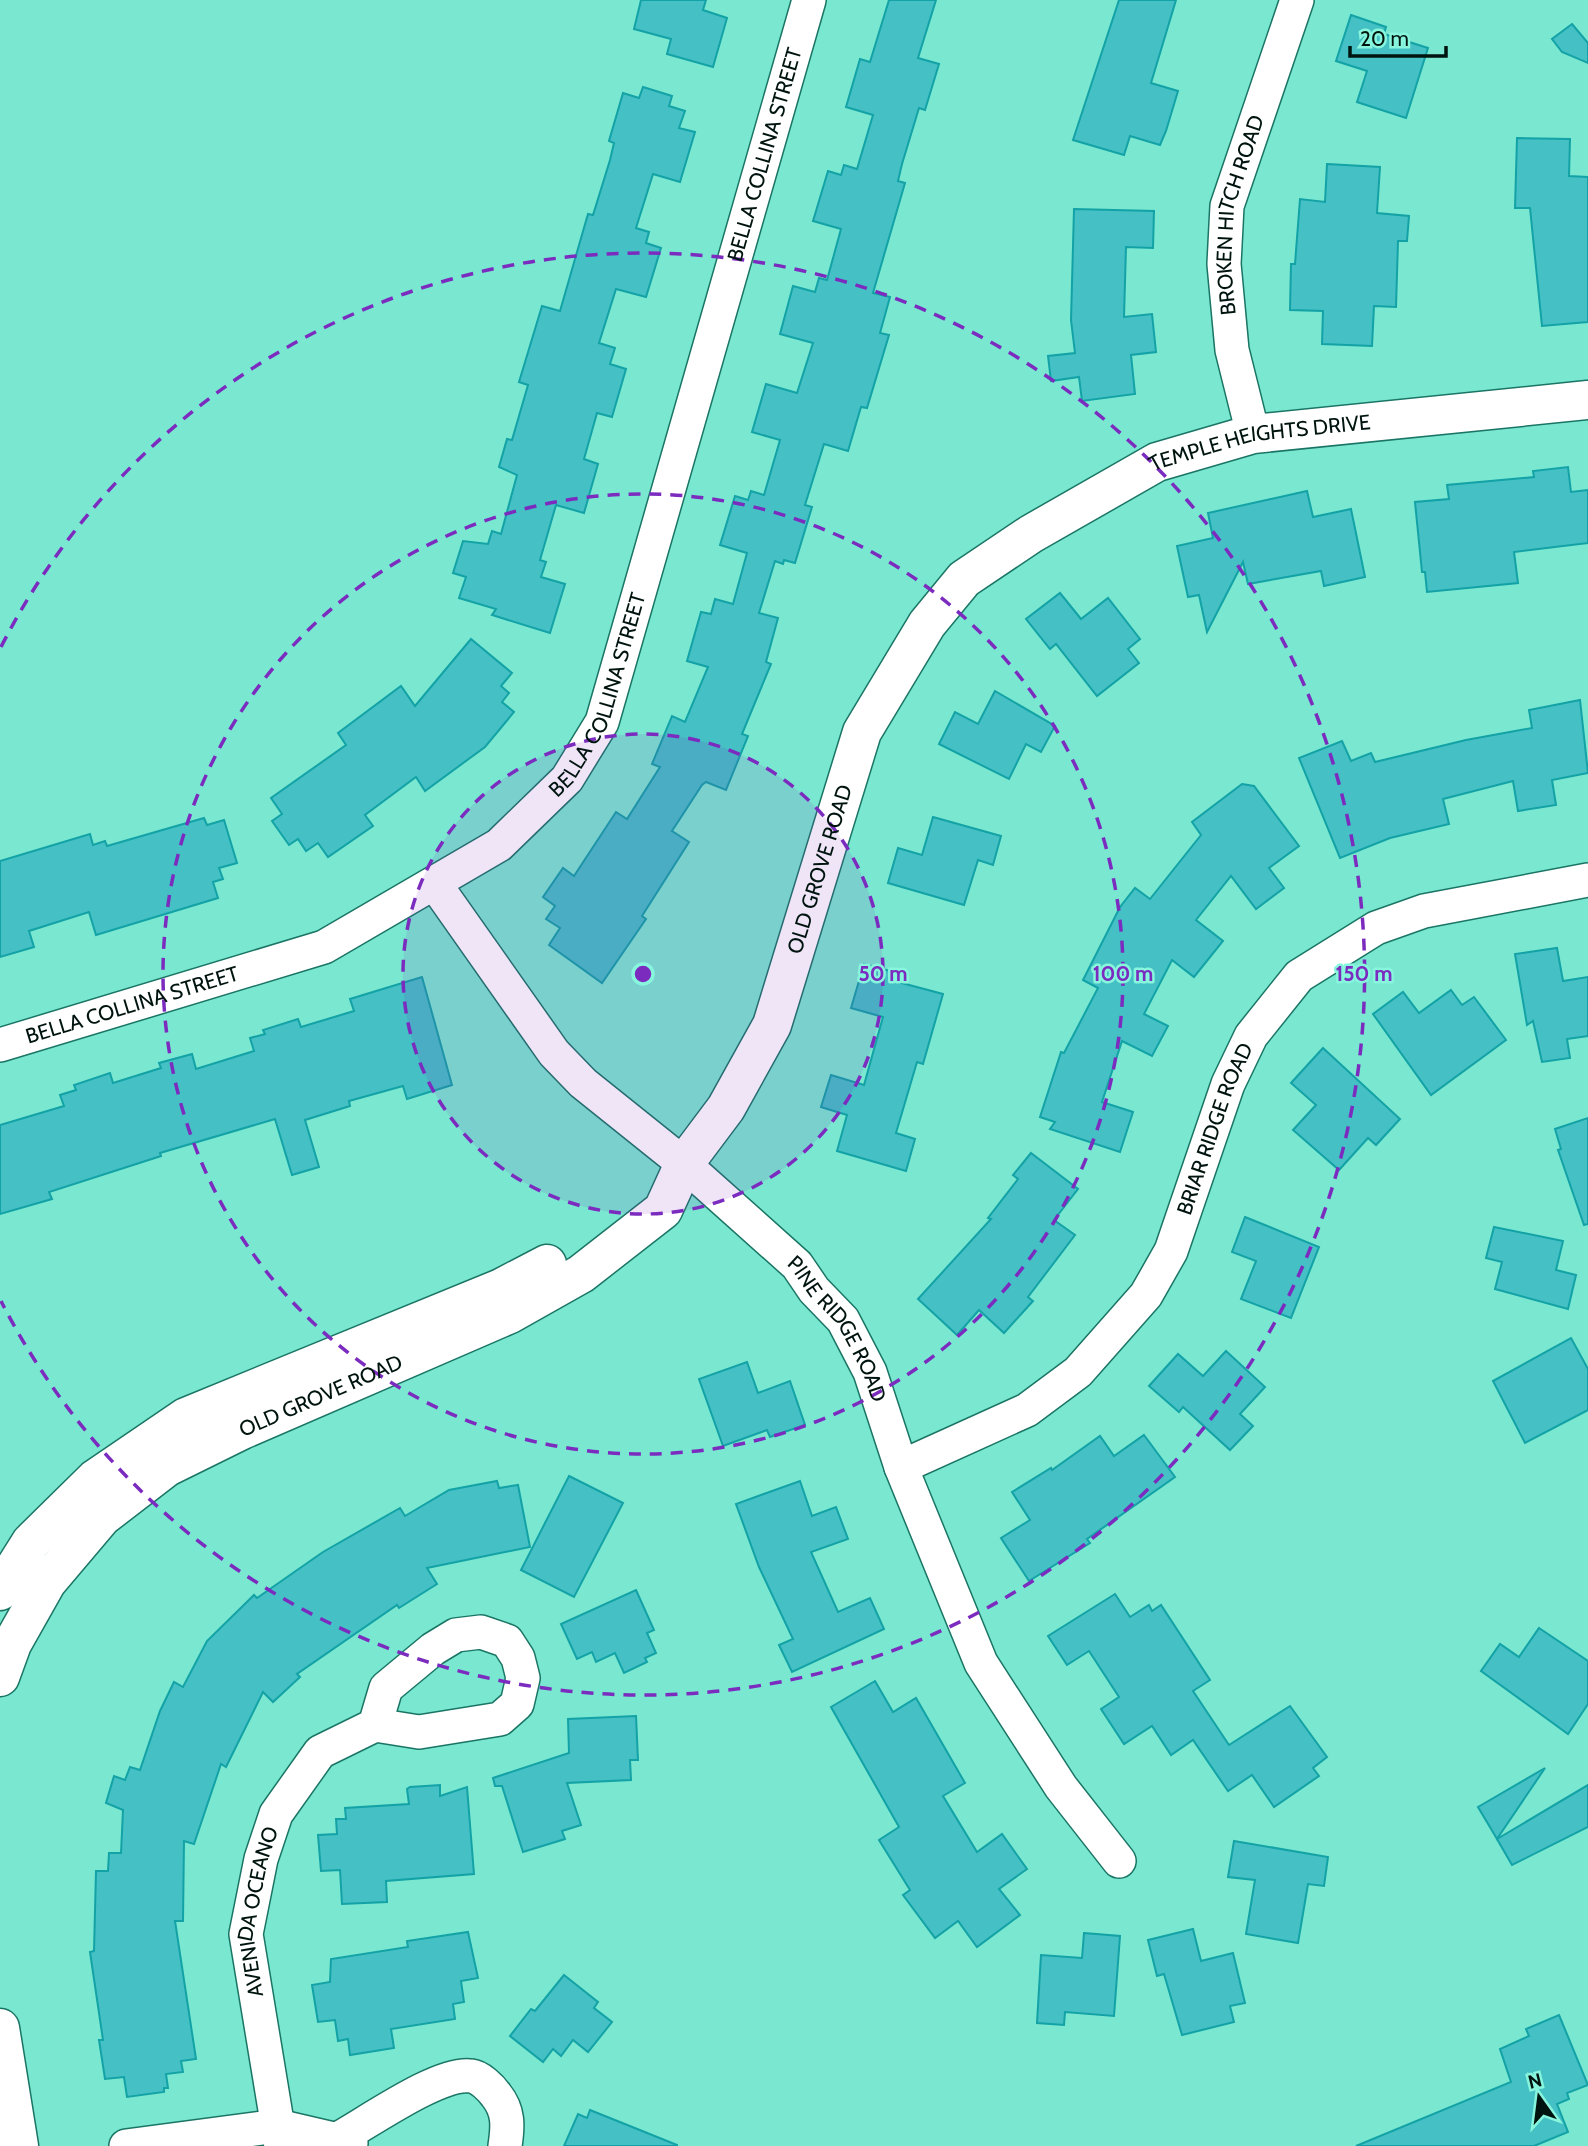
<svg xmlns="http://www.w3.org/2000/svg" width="1588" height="2146" viewBox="0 0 1588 2146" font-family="Cabin,sans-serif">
	<rect width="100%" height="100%" fill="#7ae7d0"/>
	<!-- building -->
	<g fill="#45c0c4" stroke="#13a2a6" stroke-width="2">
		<polygon points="641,0 706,0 703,10 727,18 713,67 667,54 671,39 634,29"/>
		<polygon points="889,0 936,0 918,58 939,64 925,110 919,108 902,164 898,181 905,183 873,293 890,297 880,333 889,335 867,408 861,407 848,451 824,444 805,505 812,507 795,563 784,560 783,564 775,561 759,613 778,618 766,662 771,664 742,734 748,736 726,790 706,782 702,785 672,831 689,842 642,916 646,919 602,983 549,945 560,928 546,919 555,906 543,897 563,868 574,876 616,812 627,819 660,767 652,764 672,716 685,722 708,667 687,661 701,612 711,614 715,599 733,604 747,553 720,545 735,496 748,500 751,491 764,495 780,440 752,432 766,384 797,393 813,343 780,334 793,286 815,292 819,278 827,280 841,229 813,221 828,171 841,175 844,165 857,169 873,115 846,107 860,59 870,62"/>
		<polygon points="1119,0 1176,0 1151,83 1178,91 1166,131 1160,145 1130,136 1124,155 1073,140"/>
		<polygon points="1351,15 1386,27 1384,34 1428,48 1406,118 1357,102 1367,71 1336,61"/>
		<polygon points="1572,24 1588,43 1588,63 1562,52 1552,39"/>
		<polygon points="643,87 672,96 669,106 685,111 679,128 695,132 680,182 653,174 636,228 649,232 646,243 661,248 646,297 616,289 599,343 615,348 610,364 626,369 612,417 597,413 584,459 598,464 584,513 556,505 540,560 546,562 541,577 565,584 550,633 492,615 496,609 459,598 466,577 453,573 463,541 488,544 492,531 501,534 517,475 499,467 507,439 512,440 528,385 519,382 542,306 560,311 588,214 593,215 610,160 614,143 609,141 623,93 639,98"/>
		<polygon points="1517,138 1570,139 1569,176 1588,177 1588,322 1542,326 1530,208 1515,208"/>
		<polygon points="1327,164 1380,167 1377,213 1409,216 1407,241 1398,241 1396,307 1374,306 1372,346 1322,344 1323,311 1290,310 1291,264 1295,264 1300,199 1325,202"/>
		<polygon points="1074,209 1154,211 1153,248 1126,247 1124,317 1152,314 1156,352 1131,355 1135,394 1082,401 1079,377 1051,381 1048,356 1075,353 1071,320"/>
		<polygon points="1568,467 1571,492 1588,490 1588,543 1514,552 1518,583 1427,592 1425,572 1422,572 1415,502 1449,499 1447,485 1534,477 1533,471"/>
		<polygon points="1307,491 1313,517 1351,509 1365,577 1324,586 1321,571 1248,584 1243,562 1207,632 1199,595 1188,597 1177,546 1213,538 1208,513"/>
		<polygon points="1060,593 1081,619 1108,598 1140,639 1128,649 1139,663 1097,696 1056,644 1050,649 1026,619"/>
		<polygon points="471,639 512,673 501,686 509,693 502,702 514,712 485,747 425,791 416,777 365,815 373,826 328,857 318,843 306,851 298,839 289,845 272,821 282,814 271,798 346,745 338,733 401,686 415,706"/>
		<polygon points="995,691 1055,726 1041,752 1026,744 1009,779 939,744 955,712 978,724"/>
		<polygon points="1580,700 1588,773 1552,780 1556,805 1518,811 1513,781 1443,799 1449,824 1390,838 1340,858 1299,758 1342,741 1351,761 1371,753 1375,762 1466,740 1532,728 1529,710"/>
		<polygon points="1242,784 1254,786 1299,846 1269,868 1284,888 1256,909 1231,876 1196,920 1223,941 1194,977 1172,960 1144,1014 1168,1026 1152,1056 1122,1041 1102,1102 1133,1112 1120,1152 1050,1129 1055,1122 1040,1117 1061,1052 1064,1053 1098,988 1083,980 1120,907 1135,888 1150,899 1201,835 1192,822"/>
		<polygon points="933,817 1001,836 993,865 978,860 964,905 888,883 898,848 922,855"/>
		<polygon points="204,818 207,825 224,820 237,863 219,868 223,879 213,882 218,898 96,935 89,912 29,931 34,947 0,957 0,861 90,834 93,845 105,841 107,846"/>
		<polygon points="1557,948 1563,981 1588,977 1588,1036 1567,1039 1570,1058 1542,1062 1533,1021 1527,1025 1515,954"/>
		<polygon points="864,964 901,974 898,982 943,994 923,1064 917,1062 896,1133 915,1139 906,1171 837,1151 847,1115 821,1107 831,1075 864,1085 883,1017 851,1008"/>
		<polygon points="422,977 452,1085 407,1099 403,1086 349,1101 350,1106 305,1120 319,1167 292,1175 275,1119 160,1153 161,1156 49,1192 52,1199 0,1214 0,1125 64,1106 60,1095 76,1090 74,1085 110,1073 113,1083 161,1068 159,1063 192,1054 196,1069 254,1051 250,1038 265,1034 263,1030 298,1019 301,1027 354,1011 350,999"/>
		<polygon points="1451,990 1462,1005 1474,997 1506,1040 1431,1095 1373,1014 1403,992 1419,1013"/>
		<polygon points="1323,1048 1400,1119 1376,1145 1368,1138 1339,1170 1293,1130 1316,1105 1291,1083"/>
		<polygon points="1588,1118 1588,1224 1584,1225 1558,1150 1561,1149 1555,1129"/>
		<polygon points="1031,1153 1078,1189 1054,1220 1075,1235 1028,1297 1033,1301 1004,1333 979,1310 957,1335 918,1299 991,1219 988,1218 1018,1179 1013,1175"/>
		<polygon points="1245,1217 1319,1247 1291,1318 1241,1299 1256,1261 1232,1252"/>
		<polygon points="1494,1227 1563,1241 1556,1270 1576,1275 1568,1309 1495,1289 1502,1262 1486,1258"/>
		<polygon points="1571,1338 1588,1369 1588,1410 1525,1443 1493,1381"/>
		<polygon points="1226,1351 1265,1387 1240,1414 1253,1426 1230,1450 1183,1407 1179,1412 1149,1386 1178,1354 1203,1376"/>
		<polygon points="747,1362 758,1393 790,1381 805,1425 770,1437 767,1430 723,1446 699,1379"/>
		<polygon points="1144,1435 1175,1477 1087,1539 1090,1543 1029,1581 1001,1538 1030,1520 1012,1492 1051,1468 1052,1470 1100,1436 1114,1456"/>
		<polygon points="569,1476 623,1503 574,1597 521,1570"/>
		<polygon points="497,1481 499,1488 518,1485 530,1547 427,1568 437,1584 399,1608 397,1605 297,1674 300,1677 273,1702 263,1692 226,1767 221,1764 194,1844 184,1841 183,1921 175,1921 196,2059 181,2061 183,2072 166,2074 168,2088 164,2088 164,2092 127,2097 124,2077 105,2079 99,2040 103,2040 90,1952 94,1951 96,1871 108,1871 109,1853 121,1853 123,1810 106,1803 114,1776 125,1780 130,1767 140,1770 160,1711 174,1682 183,1687 207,1641 254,1595 257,1598 323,1552 400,1508 405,1516 449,1490"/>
		<polygon points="800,1481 812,1516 836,1507 848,1539 811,1552 838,1612 870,1598 884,1629 792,1672 779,1645 793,1639 759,1567 736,1504"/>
		<polygon points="636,1590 654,1630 647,1633 656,1653 645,1658 647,1662 624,1673 615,1653 596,1662 592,1652 577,1659 561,1624"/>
		<polygon points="1115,1594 1130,1617 1149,1605 1152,1611 1161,1605 1210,1680 1193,1691 1229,1745 1290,1706 1327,1757 1313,1768 1319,1776 1274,1807 1252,1775 1228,1791 1193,1740 1171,1755 1152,1726 1124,1744 1101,1709 1119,1697 1089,1651 1067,1665 1048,1636"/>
		<polygon points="1539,1628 1588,1661 1588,1704 1568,1734 1481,1671 1500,1644 1519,1657"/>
		<polygon points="875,1681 893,1712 916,1698 965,1783 943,1796 977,1852 1002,1834 1027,1869 999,1889 1020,1915 977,1947 958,1921 935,1938 903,1895 910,1890 879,1840 899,1827 831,1707"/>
		<polygon points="636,1716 638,1760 630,1760 631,1780 567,1783 581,1825 562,1831 565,1839 523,1852 502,1786 495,1786 493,1778 569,1753 568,1719"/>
		<polygon points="1545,1768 1497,1839 1478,1807"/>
		<polygon points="440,1785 440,1796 467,1787 474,1874 386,1881 387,1902 342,1904 340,1870 321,1871 318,1835 337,1834 336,1819 346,1819 345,1808 409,1804 407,1789 410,1787"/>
		<polygon points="1588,1785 1588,1827 1512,1865 1497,1839"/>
		<polygon points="1234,1841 1328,1857 1324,1886 1308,1884 1298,1943 1246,1934 1255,1880 1228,1877"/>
		<polygon points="1193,1929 1201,1961 1233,1953 1245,2003 1230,2006 1234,2022 1182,2035 1164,1974 1157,1976 1148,1940"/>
		<polygon points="468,1932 478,1978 461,1981 464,2002 453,2004 455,2019 391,2029 394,2048 350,2055 348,2039 338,2041 335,2020 318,2022 312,1985 330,1982 331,1959 408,1947 407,1941"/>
		<polygon points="1084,1933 1120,1936 1114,2016 1065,2012 1064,2025 1037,2023 1041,1955 1082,1958"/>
		<polygon points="564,1975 598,2002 594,2008 612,2022 588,2052 573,2040 561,2056 553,2049 543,2062 510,2036 531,2009 535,2011"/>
		<polygon points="1559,2015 1588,2085 1567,2093 1569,2099 1557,2104 1568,2132 1534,2146 1356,2146 1511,2082 1500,2049 1529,2036 1526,2029"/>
		<polygon points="590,2110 677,2145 677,2146 564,2146 578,2114 587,2118"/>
	</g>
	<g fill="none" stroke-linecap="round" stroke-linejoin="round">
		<!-- minor casing -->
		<g stroke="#1a7565" stroke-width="36">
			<g id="minor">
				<path id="s1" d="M1253,434L1232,350L1224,264L1227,206L1297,0"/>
				<path id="s2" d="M435,884L554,1053L583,1083L684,1164L797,1265L814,1290L843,1320L870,1372L901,1467L981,1663L1061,1787L1119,1861"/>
				<path id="s3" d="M0,1045L324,947L499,845L567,779L602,722L809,0"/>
				<path id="s4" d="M901,1467L1027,1410L1078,1372L1146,1295L1171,1251L1228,1084L1251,1036L1299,976L1376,928L1424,911L1588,880"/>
				<polyline points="126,2146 278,2126 351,2143"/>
				<path id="s5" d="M281,2146L246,1934L261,1859L276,1814L320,1752L375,1725L419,1732L500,1719L517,1704L523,1678L518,1658L507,1641L481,1632L456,1635L433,1649L386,1688L375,1725"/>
				<path d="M325,2146C358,2130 437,2071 471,2076C480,2077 491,2088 496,2095C509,2111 508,2126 505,2146"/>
			</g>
		</g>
		<!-- tertiary casing -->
		<g stroke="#1a7565" stroke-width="41">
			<g id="tertiary">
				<polyline points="0,1591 31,1542 95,1479 186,1417 501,1288 547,1264"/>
				<path id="s6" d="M0,1677L12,1644L47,1582L102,1517L167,1467L242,1430L510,1314L581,1274L663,1210L684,1164L726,1108L772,1025L862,732L927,624L964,579L1031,534L1157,462L1253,434L1588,400"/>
				<polyline points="0,2028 19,2146"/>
			</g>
		</g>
		<!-- minor -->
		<use href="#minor" stroke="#fff" stroke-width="33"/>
		<!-- tertiary -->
		<use href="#tertiary" stroke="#fff" stroke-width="38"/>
	</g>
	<!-- distance rings -->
	<circle cx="643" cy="974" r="240" fill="#7b2cbf" fill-opacity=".12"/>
	<g fill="none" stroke="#7b2cbf" stroke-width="3.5" stroke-dasharray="12 9">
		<circle cx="643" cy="974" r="240"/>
		<circle cx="643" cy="974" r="480"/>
		<path d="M1 647A721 721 0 1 1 1 1301"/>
	</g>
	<g text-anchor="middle" stroke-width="5" stroke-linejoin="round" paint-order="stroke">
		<!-- street labels -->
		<g font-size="21" fill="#00140f" stroke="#88f5dd">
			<text dy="7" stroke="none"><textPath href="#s3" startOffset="1293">BELLA COLLINA STREET</textPath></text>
			<text dy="7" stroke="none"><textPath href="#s1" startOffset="224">BROKEN HITCH ROAD</textPath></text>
			<text dy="7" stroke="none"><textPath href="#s6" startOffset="1872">TEMPLE HEIGHTS DRIVE</textPath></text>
			<text dy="7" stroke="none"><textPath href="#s3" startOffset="726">BELLA COLLINA STREET</textPath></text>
			<text dy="7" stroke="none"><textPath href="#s6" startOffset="1213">OLD GROVE ROAD</textPath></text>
			<text dy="7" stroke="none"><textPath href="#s3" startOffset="138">BELLA COLLINA STREET</textPath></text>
			<text dy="7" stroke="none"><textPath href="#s4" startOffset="485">BRIAR RIDGE ROAD</textPath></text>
			<text dy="7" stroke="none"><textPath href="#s2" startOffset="606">PINE RIDGE ROAD</textPath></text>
			<text dy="7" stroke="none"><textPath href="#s6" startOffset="443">OLD GROVE ROAD</textPath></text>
			<text dy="7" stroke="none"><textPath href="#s5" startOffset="238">AVENIDA OCEANO</textPath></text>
		</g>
	</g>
	<circle cx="643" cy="974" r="10" fill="#7b2cbf" stroke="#88f5dd" stroke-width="3.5"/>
	<g font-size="21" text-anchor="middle" font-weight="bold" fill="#7b2cbf" stroke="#88f5dd" stroke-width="5" stroke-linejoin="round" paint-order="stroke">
		<text x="883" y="981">50 m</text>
		<text x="1123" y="981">100 m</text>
		<text x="1364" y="981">150 m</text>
	</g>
	<!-- north arrow -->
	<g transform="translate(1539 2097) rotate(346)" stroke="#88f5dd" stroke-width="5" paint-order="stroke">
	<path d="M0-5L12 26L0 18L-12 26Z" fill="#00140f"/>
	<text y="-10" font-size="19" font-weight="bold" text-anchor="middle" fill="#00140f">N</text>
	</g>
	<!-- scale -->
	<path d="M1350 46v10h96v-10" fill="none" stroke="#00140f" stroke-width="3.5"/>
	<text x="1360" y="46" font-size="21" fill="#00140f" stroke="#88f5dd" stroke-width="5" paint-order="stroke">20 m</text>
</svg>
